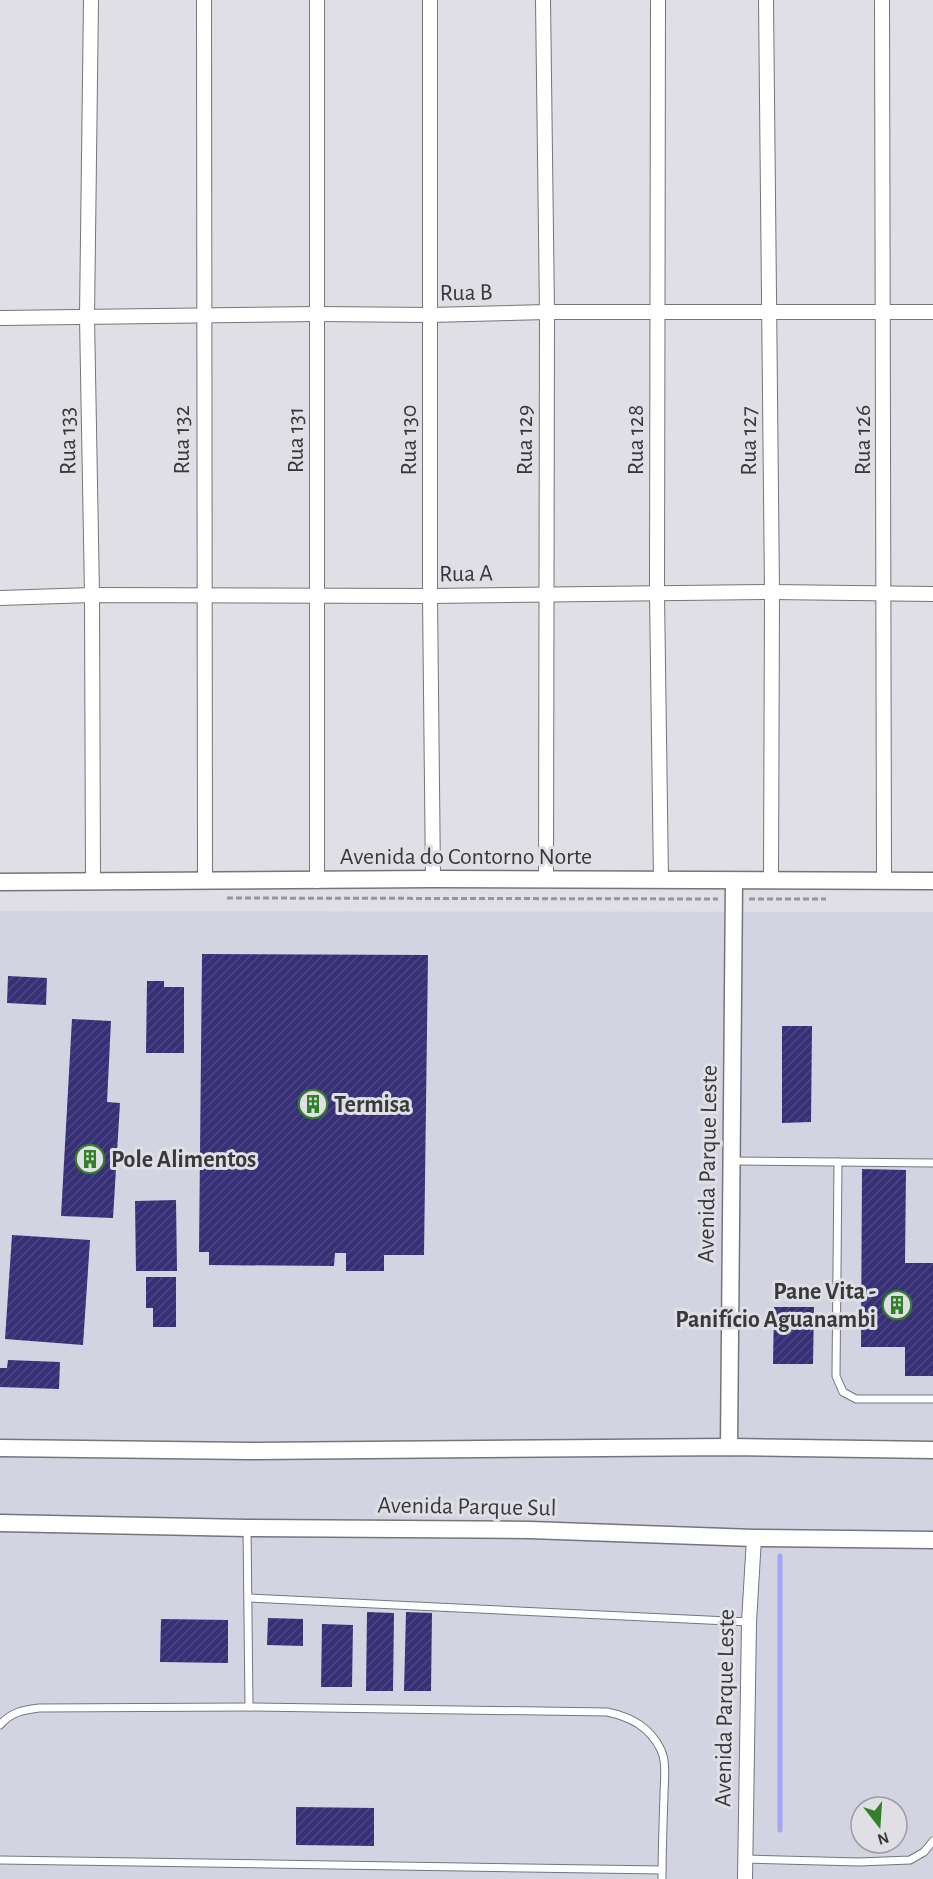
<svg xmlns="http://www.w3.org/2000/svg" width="933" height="1879" viewBox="0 0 933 1879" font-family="'Alegreya Sans',sans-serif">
	<defs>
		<pattern id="building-hatch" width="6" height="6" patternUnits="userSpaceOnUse" patternTransform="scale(1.5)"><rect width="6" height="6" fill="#373076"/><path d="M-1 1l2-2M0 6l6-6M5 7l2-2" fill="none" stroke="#4c4682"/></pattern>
	</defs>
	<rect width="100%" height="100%" fill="#dfdfe5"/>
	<!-- built -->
	<path fill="#d3d4e1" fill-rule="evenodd" d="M0,911L933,912V1879H0ZM861,1807H897V1843H861Z"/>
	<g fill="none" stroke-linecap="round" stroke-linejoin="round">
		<!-- stream -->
		<polyline stroke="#a4a5f5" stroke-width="5" points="780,1556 780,1830"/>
	</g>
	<!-- building -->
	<g fill="url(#building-hatch)">
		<polygon points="202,954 428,955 424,1255 384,1255 384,1271 346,1271 346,1253 335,1253 334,1266 209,1265 209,1252 199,1252"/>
		<polygon points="8,976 47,978 46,1005 7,1003"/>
		<polygon points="147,981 164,981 164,987 184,987 184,1053 146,1053"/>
		<polygon points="72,1019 111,1021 107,1102 120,1103 113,1218 61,1216"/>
		<polygon points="782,1026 812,1026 811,1122 782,1123"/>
		<polygon points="862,1169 906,1170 905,1263 933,1263 933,1376 905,1376 905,1347 861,1347"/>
		<polygon points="176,1200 177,1271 136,1271 135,1201"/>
		<polygon points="12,1235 90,1240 83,1345 5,1339"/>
		<polygon points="146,1277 176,1277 176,1327 153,1327 153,1308 146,1308"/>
		<polygon points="774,1307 814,1307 813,1364 773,1364"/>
		<polygon points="8,1360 60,1362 59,1389 0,1387 0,1368 7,1368"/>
		<polygon points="367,1612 394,1613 393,1691 366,1691"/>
		<polygon points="406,1612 432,1613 431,1691 404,1691"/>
		<polygon points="268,1618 303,1619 303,1646 267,1645"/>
		<polygon points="161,1619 228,1620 228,1663 160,1662"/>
		<polygon points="322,1624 353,1625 352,1687 321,1687"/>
		<polygon points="296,1807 374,1808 374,1846 296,1845"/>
	</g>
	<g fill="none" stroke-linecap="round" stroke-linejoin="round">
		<!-- service casing -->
		<g stroke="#75767b" stroke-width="9">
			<g id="service">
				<polyline points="731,1161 933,1163"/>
				<polyline points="838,1162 836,1376 843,1392 856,1399 933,1399"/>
				<polyline points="247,1528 249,1707"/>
				<polyline points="249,1598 749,1622"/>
				<path d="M0,1725C11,1712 23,1710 39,1708L249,1707L607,1712C631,1717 650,1727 661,1750C667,1763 664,1782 664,1796C663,1824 662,1851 662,1879"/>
				<polyline points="745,1859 859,1862 910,1860 924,1852 933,1841"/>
				<polyline points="0,1860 662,1870"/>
			</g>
		</g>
		<!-- minor casing -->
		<g stroke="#75767b" stroke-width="16">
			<g id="minor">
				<polyline points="91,0 87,317 92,595 93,881"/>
				<polyline points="204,0 205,880"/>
				<polyline points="317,0 317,881"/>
				<polyline points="430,0 430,596 433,879"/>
				<polyline points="543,0 547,312 546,880"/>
				<polyline points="658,0 657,594 661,880"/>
				<polyline points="766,0 772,592 771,881"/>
				<polyline points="882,0 884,880"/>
				<polyline points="0,318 317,314 430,315 547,312 933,312"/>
				<polyline points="0,598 92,595 430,596 772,592 933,594"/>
				<polyline points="745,1879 749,1622 754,1538"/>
			</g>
		</g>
		<!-- tertiary casing -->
		<g stroke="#75767b" stroke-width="19">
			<g id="tertiary">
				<polyline points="0,882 433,879 933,881"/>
				<polyline points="729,1447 734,882"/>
				<polyline points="0,1448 250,1451 729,1447 933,1450"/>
				<polyline points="0,1523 247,1528 530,1530 754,1538 933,1540"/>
			</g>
		</g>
		<!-- path -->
		<g stroke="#96969a" stroke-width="3" stroke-dasharray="6 3" stroke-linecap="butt">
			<polyline points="227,898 718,899"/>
			<polyline points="749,899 826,899"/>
		</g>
		<!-- service -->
		<use href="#service" stroke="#fff" stroke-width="7"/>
		<!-- minor -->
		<use href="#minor" stroke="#fff" stroke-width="14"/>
		<!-- tertiary -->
		<use href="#tertiary" stroke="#fff" stroke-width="16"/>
	</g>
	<!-- icons -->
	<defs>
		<g id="building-ring" transform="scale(1.5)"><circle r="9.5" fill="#dfdfe5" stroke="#328029" stroke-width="1.5"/><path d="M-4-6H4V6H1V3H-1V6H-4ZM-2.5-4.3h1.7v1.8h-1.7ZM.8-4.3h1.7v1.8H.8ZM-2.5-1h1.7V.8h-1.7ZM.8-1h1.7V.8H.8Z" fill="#328029"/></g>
	</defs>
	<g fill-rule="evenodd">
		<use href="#building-ring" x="313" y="1104"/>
		<use href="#building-ring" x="90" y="1159"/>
		<use href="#building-ring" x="897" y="1305"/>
	</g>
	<g text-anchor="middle" stroke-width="6" stroke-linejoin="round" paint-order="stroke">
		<!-- street labels -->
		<g font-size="24" fill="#39393b" stroke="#dfdfe5">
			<text transform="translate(466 292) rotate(-1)" y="8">Rua B</text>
			<text transform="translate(181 440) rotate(-90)" y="8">Rua 132</text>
			<text transform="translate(295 440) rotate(-90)" y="8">Rua 131</text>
			<text transform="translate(408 440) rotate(-90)" y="8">Rua 130</text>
			<text transform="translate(524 440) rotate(-90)" y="8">Rua 129</text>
			<text transform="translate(635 440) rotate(-90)" y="8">Rua 128</text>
			<text transform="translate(862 440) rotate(-90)" y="8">Rua 126</text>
			<text transform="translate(67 441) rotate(-91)" y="8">Rua 133</text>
			<text transform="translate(748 441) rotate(-90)" y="8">Rua 127</text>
			<text transform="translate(466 573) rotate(-1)" y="8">Rua A</text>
			<text x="466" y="864">Avenida do Contorno Norte</text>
			<text transform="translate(707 1164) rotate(-89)" y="8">Avenida Parque Leste</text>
			<text transform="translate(467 1506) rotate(1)" y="8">Avenida Parque Sul</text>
			<text transform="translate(724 1708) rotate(-89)" y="8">Avenida Parque Leste</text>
		</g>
		<!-- poi labels -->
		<g font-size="24" font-weight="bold" fill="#39393b" stroke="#dfdfe5" text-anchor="start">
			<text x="334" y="1112">Termisa</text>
			<text x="111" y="1167">Pole Alimentos</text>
			<text x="876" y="1299" text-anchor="end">Pane Vita -<tspan x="876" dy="28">Panifício Aguanambi</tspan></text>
		</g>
	</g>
	<!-- north arrow -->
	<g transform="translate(879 1825) rotate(163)"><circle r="28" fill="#dfdfe5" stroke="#9d9da1" stroke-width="1.5"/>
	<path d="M0-4.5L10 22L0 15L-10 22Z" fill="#328029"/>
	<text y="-9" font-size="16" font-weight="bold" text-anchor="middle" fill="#39393b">N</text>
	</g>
</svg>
